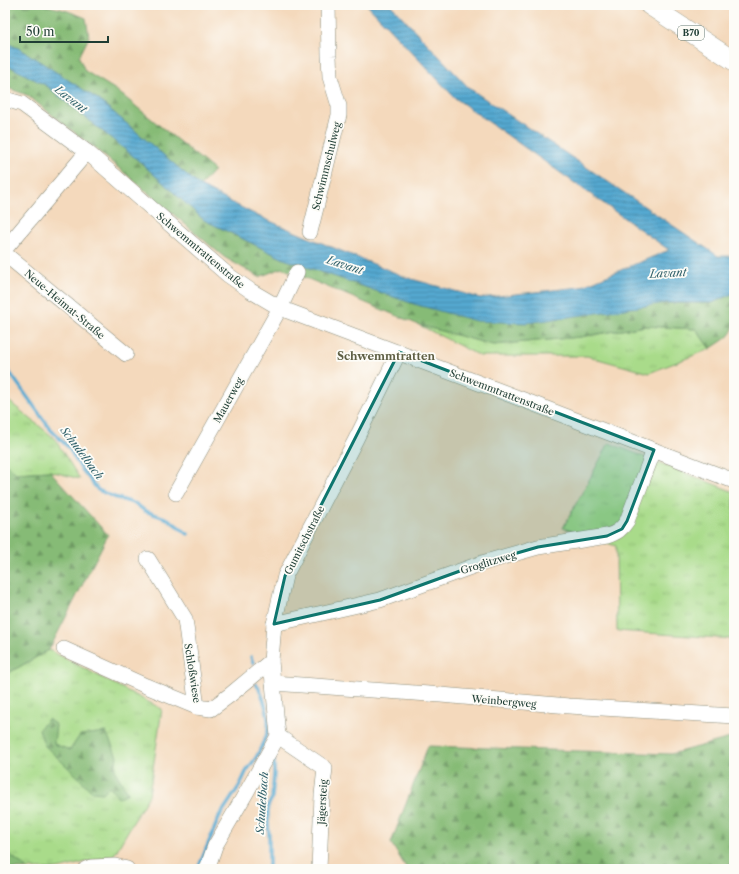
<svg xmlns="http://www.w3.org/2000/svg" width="739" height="874" viewBox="0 0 739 874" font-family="'Libre Caslon Text',serif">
	<defs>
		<pattern id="grass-tufts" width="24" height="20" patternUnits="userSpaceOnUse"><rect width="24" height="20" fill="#a9db8a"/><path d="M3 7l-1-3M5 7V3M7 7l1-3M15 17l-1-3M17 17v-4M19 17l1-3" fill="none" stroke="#91bd78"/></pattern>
		<pattern id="forest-firs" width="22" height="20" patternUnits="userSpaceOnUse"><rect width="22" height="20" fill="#86bb76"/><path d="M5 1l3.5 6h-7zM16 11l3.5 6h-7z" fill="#6d9962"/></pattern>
		<pattern id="water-rules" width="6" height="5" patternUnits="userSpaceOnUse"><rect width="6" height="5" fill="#54a8d0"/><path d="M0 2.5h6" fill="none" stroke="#458aaa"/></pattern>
	</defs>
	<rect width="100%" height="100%" fill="#fdfcf7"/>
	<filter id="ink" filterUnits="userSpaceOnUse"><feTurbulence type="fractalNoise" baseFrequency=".025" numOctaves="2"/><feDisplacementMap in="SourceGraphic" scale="8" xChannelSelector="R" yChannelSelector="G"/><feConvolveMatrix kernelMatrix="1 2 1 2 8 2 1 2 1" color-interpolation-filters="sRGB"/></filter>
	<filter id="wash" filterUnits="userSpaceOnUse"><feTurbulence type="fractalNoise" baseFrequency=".012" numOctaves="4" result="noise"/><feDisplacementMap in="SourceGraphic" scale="16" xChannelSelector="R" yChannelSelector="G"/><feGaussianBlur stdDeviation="0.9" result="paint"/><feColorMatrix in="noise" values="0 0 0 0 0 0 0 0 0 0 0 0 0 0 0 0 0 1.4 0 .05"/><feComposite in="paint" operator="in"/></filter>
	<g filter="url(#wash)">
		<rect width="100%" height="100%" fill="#f4d9bc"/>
		<!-- grass -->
		<g fill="url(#grass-tufts)" stroke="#648c5f">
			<polygon points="419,325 493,345 580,337 645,326 696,329 710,349 649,373 587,356 480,356"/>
			<polygon points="5,398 54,438 80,479 50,471 16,473 5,462"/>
			<polygon points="609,443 734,492 734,639 617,631 616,546 563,528"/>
			<polygon points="49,650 162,709 149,795 114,855 58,869 28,869 5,851 5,675"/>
		</g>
		<!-- forest -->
		<g fill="url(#forest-firs)" stroke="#527c55">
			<polygon points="5,5 44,5 65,10 86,18 89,37 79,57 85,71 116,90 214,170 200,186 99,100 22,50 5,42"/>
			<path d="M5,64L47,86L139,161L204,220L284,259L414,304L712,303L734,293V311L733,312C735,319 735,328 730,334C728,338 714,346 710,349L696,329L645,326L580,337L493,345L419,325L282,268L259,277L224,257L102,154L27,95L5,87Z"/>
			<polygon points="5,462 16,473 50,471 108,535 49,650 5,675"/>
			<polygon points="48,719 56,725 54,744 70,750 80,735 106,732 117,756 115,771 128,793 118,798 110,786 103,793 92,792 77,776 44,745 39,729"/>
			<polygon points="734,737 734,869 407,869 391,843 428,746 671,754"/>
			<polygon points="5,851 28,869 5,869"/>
		</g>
		<!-- water -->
		<polygon fill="url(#water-rules)" stroke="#3a7282" points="367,5 391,5 469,88 718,256 734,256 734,293 712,303 666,303 527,323 476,321 414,304 284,259 204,220 139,161 47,86 5,64 5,42 22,50 99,100 200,186 258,216 312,239 408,278 480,298 580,287 669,250 455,98"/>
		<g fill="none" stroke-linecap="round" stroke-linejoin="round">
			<!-- stream -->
			<g stroke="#54a8d0" stroke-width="3.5">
				<polyline points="5,366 51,430 69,448 80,467 98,490 114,497 136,504 145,511 168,519 188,534"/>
				<polyline points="251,657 253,663"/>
				<path d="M256,684C263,693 270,718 268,730C267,735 264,740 262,745L263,746"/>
				<polyline points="198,869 219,817 240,785 246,772 257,756 262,745"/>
				<polyline points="269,869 269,837 268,820 268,806 272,798 274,774 274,761"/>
			</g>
		</g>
	</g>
	<g filter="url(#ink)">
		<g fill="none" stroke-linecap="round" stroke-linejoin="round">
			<!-- minor casing -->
			<g stroke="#8a8b78" stroke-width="16">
				<g id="minor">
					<polyline points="5,99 22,104 87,152 228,275 251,291 280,308 508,394 734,481"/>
					<polyline points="310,232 339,115 339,106 330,77 329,56 328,5"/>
					<polyline points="5,249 87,152"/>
					<polyline points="5,254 126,354"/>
					<polyline points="176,493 280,308 297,272"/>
					<polyline points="148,559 185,619 197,707 211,709 230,695 271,661"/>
					<path d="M274,624L380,600L482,563L538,547L607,536C617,533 622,529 627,521L654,450"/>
					<polyline points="64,649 146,686 197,707"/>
					<polyline points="273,683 429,694 569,706 734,716"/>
					<polyline points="278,736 325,768 322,795 319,869"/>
					<polyline points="86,869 91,867 115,866 127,869"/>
					<polyline points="207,869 215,846 246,793 278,736 271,661 274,624 285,576 356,439 399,352"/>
				</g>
			</g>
			<!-- major casing -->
			<g stroke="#8a8b78" stroke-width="20">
				<polyline id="major" points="649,5 734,61"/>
			</g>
			<!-- minor -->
			<use href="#minor" stroke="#fff" stroke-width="15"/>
			<!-- major -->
			<use href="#major" stroke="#fff" stroke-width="19"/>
		</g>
	</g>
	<!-- marked area -->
	<path fill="#0f766e" fill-opacity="0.2" stroke="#0f766e" stroke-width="3" stroke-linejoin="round" d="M399,352L654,450L627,521L622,529L607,536L538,547L482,563L380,600L274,624L285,576Z"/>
	<g text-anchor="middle" stroke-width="3.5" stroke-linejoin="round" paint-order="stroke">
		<!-- shield labels -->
		<rect fill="#fdfcf7" stroke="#62766e" stroke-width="1" x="678" y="26" width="26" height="14" rx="3"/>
		<g font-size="9" font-weight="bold" fill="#1f3d34">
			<text x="691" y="36">B70</text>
		</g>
		<!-- street labels -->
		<g font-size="10" fill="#1f3d34" stroke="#fdfcf7">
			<text transform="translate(326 166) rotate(-76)" y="4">Schwimmschulweg</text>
			<text transform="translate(201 250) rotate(40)" y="4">Schwemmtrattenstraße</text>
			<text transform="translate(65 304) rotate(40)" y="4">Neue-Heimat-Straße</text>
			<text transform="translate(502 392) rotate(21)" y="4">Schwemmtrattenstraße</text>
			<text transform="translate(228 400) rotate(-61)" y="4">Mauerweg</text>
			<text transform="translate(304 540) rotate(-63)" y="4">Gumitschstraße</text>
			<text transform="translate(488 562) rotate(-17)" y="4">Groglitzweg</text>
			<text transform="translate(193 673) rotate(81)" y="4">Schloßwiese</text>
			<text transform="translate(504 701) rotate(5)" y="4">Weinbergweg</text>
			<text transform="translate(322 802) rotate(-87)" y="4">Jägersteig</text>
		</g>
		<!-- water labels -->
		<g font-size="11" font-style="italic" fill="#32626b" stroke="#fdfcf7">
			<text transform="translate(71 99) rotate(38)" y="4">Lavant</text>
			<text transform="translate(345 265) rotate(18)" y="4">Lavant</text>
			<text transform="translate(668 273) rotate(-3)" y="4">Lavant</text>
			<text transform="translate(82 453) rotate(53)" y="4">Schudelbach</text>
			<text transform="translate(262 803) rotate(-86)" y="4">Schudelbach</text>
		</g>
		<!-- neighbourhood labels -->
		<g font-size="11" font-weight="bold" fill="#5e5f44" stroke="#fdfcf7">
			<text x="386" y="360">Schwemmtratten</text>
		</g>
	</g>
	<!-- margin -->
	<rect width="739" height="874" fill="none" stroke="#fdfcf7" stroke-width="20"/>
	<!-- scale -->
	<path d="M20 36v6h88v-6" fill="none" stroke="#1f3d34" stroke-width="2"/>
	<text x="26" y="36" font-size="12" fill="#1f3d34" stroke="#fdfcf7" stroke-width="3" paint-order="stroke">50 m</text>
</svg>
